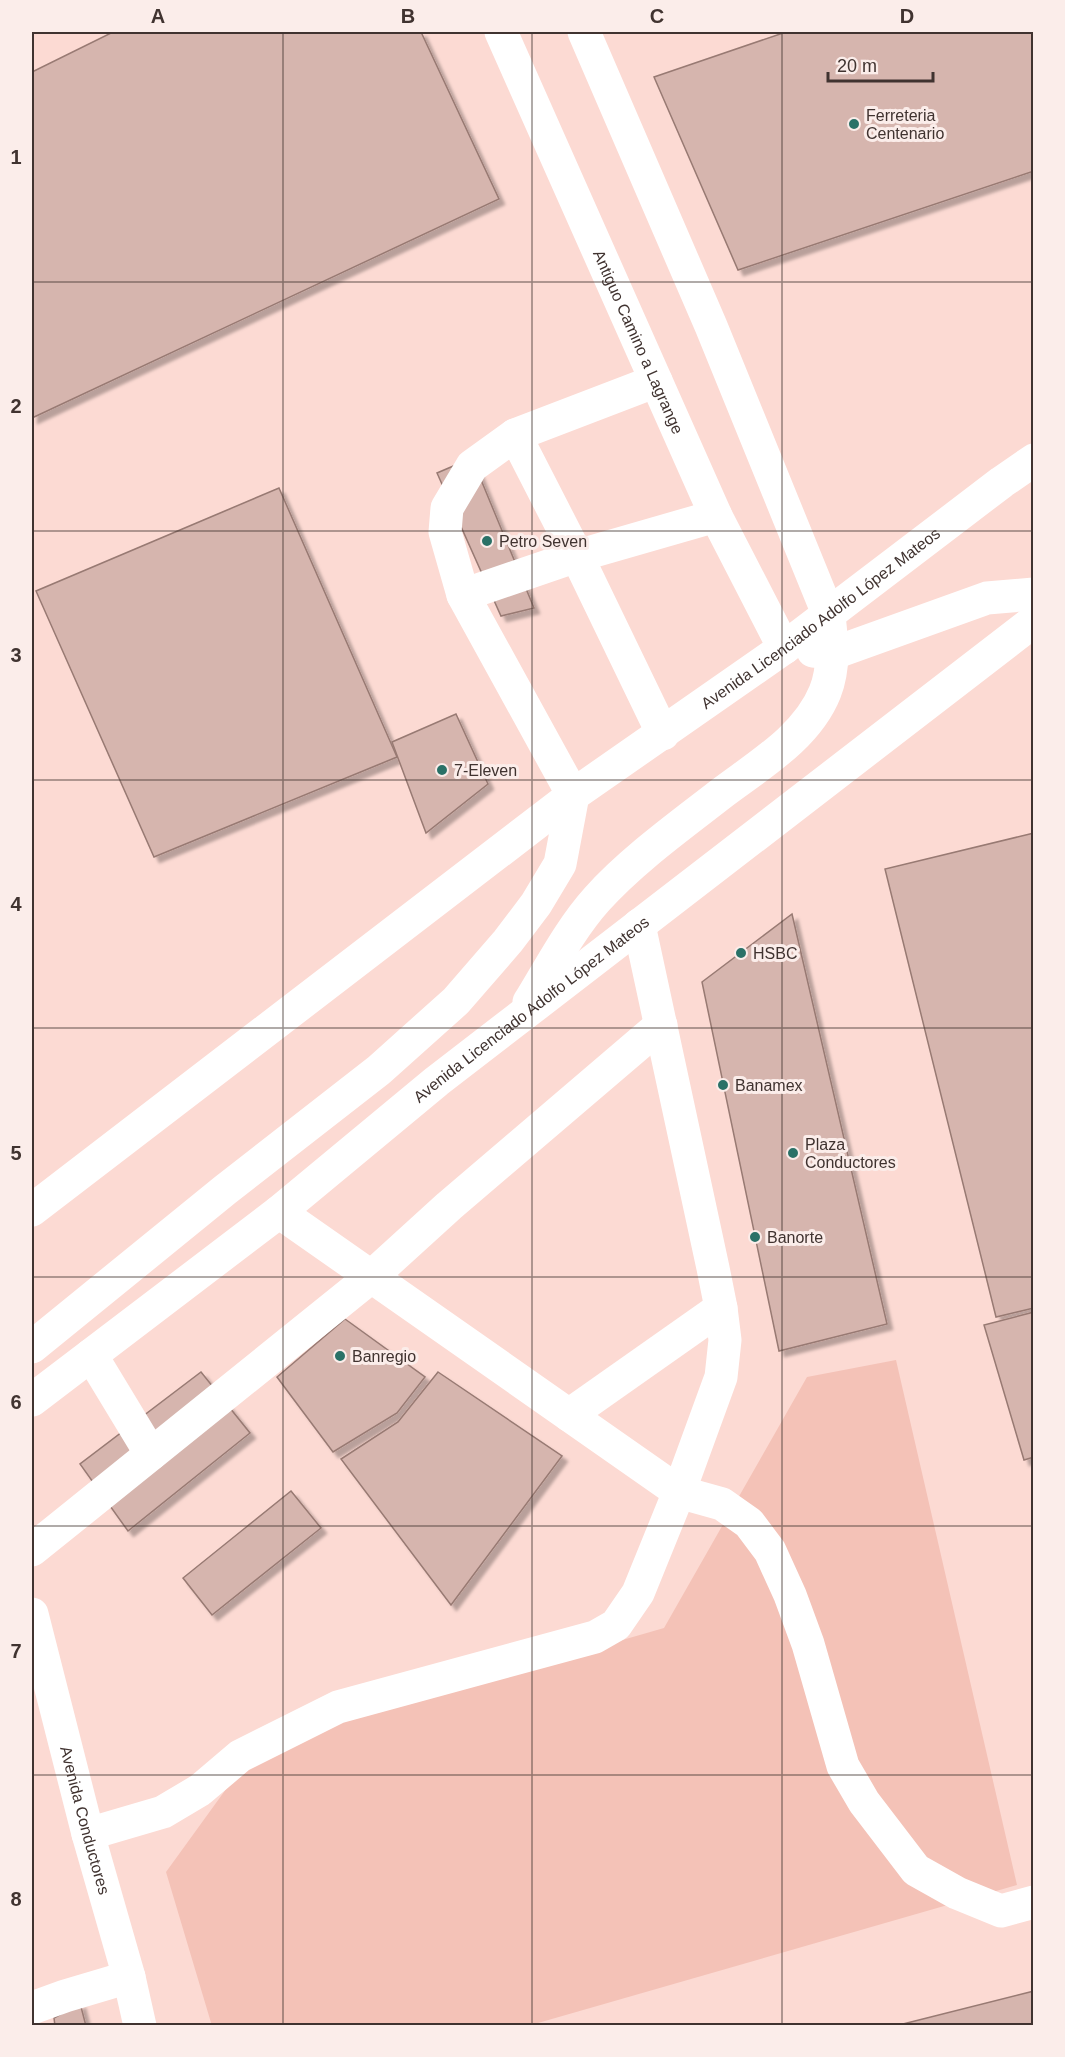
<svg xmlns="http://www.w3.org/2000/svg" width="1065" height="2057" viewBox="0 0 1065 2057" font-family="Arial,sans-serif">
	<defs>
		<filter id="shadow"><feDropShadow dx="5.5" dy="5.5" stdDeviation="1.5" flood-color="#0004"/></filter>
	</defs>
	<rect width="100%" height="100%" fill="#fcdad3"/>
	<!-- green -->
	<polygon fill="#f4c2b7" points="896,1360 1017,1885 531,2025 212,2026 166,1872 258,1745 664,1628 807,1377"/>
	<!-- building -->
	<g fill="#d6b5ae" stroke="#987a73" stroke-width="1.5" filter="url(#shadow)">
		<polygon points="113,32 421,32 499,199 32,418 32,72"/>
		<polygon points="786,32 1034,32 1034,171 738,270 654,77"/>
		<polygon points="472,458 534,608 501,616 437,473"/>
		<polygon points="279,488 397,757 154,857 36,591"/>
		<polygon points="456,714 488,784 426,833 392,742"/>
		<polygon points="1034,833 1034,1308 996,1317 885,869"/>
		<polygon points="792,914 887,1324 779,1351 702,982"/>
		<polygon points="1034,1312 1034,1457 1024,1460 984,1325"/>
		<polygon points="345,1319 425,1377 397,1413 333,1452 277,1377"/>
		<polygon points="201,1372 250,1433 128,1531 80,1464"/>
		<polygon points="438,1372 562,1456 451,1605 341,1459 398,1422"/>
		<polygon points="291,1491 321,1528 212,1615 183,1578"/>
		<polygon points="1034,1991 1034,2026 895,2026"/>
		<polygon points="80,2003 86,2026 55,2026 54,2018"/>
	</g>
	<g fill="none" stroke-linecap="round" stroke-linejoin="round">
		<!-- minor -->
		<g stroke="#fff" stroke-width="33">
			<path id="s1" d="M501,32L716,516L784,648"/>
			<polyline points="584,32 711,326 829,616"/>
			<polyline points="515,435 577,556 663,734"/>
			<polyline points="463,595 577,556 716,516"/>
			<polyline points="573,795 463,595 445,532 447,508 472,466 515,435 656,381"/>
			<polyline points="279,1212 679,1492 722,1504 749,1523 770,1551 790,1595 808,1644 843,1766 864,1802 916,1870 957,1893 1001,1911 1034,1902"/>
			<polyline points="91,1355 151,1454"/>
			<polyline points="569,1415 721,1308"/>
			<polyline points="32,1550 371,1277 449,1206 661,1025"/>
			<polyline points="88,1834 163,1812 200,1790 240,1756 338,1707 595,1637 616,1625 638,1593 679,1492 721,1377 725,1340 721,1308 713,1268 639,925"/>
			<polyline points="32,2008 65,1996 129,1977"/>
		</g>
		<!-- major -->
		<g stroke="#fff" stroke-width="33">
			<polyline points="813,651 834,653 987,598 1034,594"/>
			<path d="M529,1002C550,968 570,929 597,899C632,860 681,825 722,793C759,765 807,737 825,692C835,667 832,641 829,616"/>
			<path id="s2" d="M32,1210L573,795L784,648L1002,482L1034,460"/>
			<polyline points="32,1347 225,1190 379,1070 456,1001 508,941 536,904 560,864 573,795"/>
			<path id="s3" d="M32,1400L279,1212L437,1081L1034,621"/>
			<path id="s4" d="M32,1614L88,1834L129,1977L140,2026"/>
		</g>
	</g>
	<!-- grid -->
	<path fill="none" stroke="#403330" stroke-width="1.5" stroke-opacity="0.55" d="M283,32V2026M532,32V2026M782,32V2026M32,282H1034M32,531H1034M32,780H1034M32,1028H1034M32,1277H1034M32,1526H1034M32,1775H1034"/>
	<!-- markers -->
	<g fill="#2a7167" stroke="#fbedea" stroke-width="2">
		<circle cx="854" cy="124" r="6"/>
		<circle cx="487" cy="541" r="6"/>
		<circle cx="442" cy="770" r="6"/>
		<circle cx="741" cy="953" r="6"/>
		<circle cx="723" cy="1085" r="6"/>
		<circle cx="793" cy="1153" r="6"/>
		<circle cx="755" cy="1237" r="6"/>
		<circle cx="340" cy="1356" r="6"/>
	</g>
	<g text-anchor="middle" stroke-width="6" stroke-linejoin="round" paint-order="stroke">
		<!-- poi labels -->
		<g font-size="16" fill="#403330" stroke="#fbedea" text-anchor="start">
			<text x="866" y="121">Ferreteria<tspan x="866" dy="18">Centenario</tspan></text>
			<text x="499" y="547">Petro Seven</text>
			<text x="454" y="776">7-Eleven</text>
			<text x="753" y="959">HSBC</text>
			<text x="735" y="1091">Banamex</text>
			<text x="805" y="1150">Plaza<tspan x="805" dy="18">Conductores</tspan></text>
			<text x="767" y="1243">Banorte</text>
			<text x="352" y="1362">Banregio</text>
		</g>
		<!-- street labels -->
		<g font-size="16" fill="#403330" stroke="#fbedea">
			<text dy="6" stroke="none"><textPath href="#s1" startOffset="339">Antiguo Camino a Lagrange</textPath></text>
			<text dy="6" stroke="none"><textPath href="#s2" startOffset="986">Avenida Licenciado Adolfo López Mateos</textPath></text>
			<text dy="6" stroke="none"><textPath href="#s3" startOffset="634">Avenida Licenciado Adolfo López Mateos</textPath></text>
			<text dy="6" stroke="none"><textPath href="#s4" startOffset="213">Avenida Conductores</textPath></text>
		</g>
	</g>
	<!-- border -->
	<rect width="1065" height="2057" fill="none" stroke="#fbedea" stroke-width="66"/>
	<!-- scale -->
	<path d="M828 72v9h105v-9" fill="none" stroke="#403330" stroke-width="3"/>
	<text x="837" y="72" font-size="18" fill="#403330" stroke="#fbedea" stroke-width="4.5" paint-order="stroke">20 m</text>
	<rect x="33" y="33" width="999" height="1991" fill="none" stroke="#403330" stroke-width="2"/>
	<g font-size="20" text-anchor="middle" font-weight="bold" fill="#403330">
		<text x="158" y="23">A</text>
		<text x="408" y="23">B</text>
		<text x="657" y="23">C</text>
		<text x="907" y="23">D</text>
		<text x="16" y="164">1</text>
		<text x="16" y="413">2</text>
		<text x="16" y="662">3</text>
		<text x="16" y="911">4</text>
		<text x="16" y="1160">5</text>
		<text x="16" y="1409">6</text>
		<text x="16" y="1658">7</text>
		<text x="16" y="1906">8</text>
	</g>
</svg>
